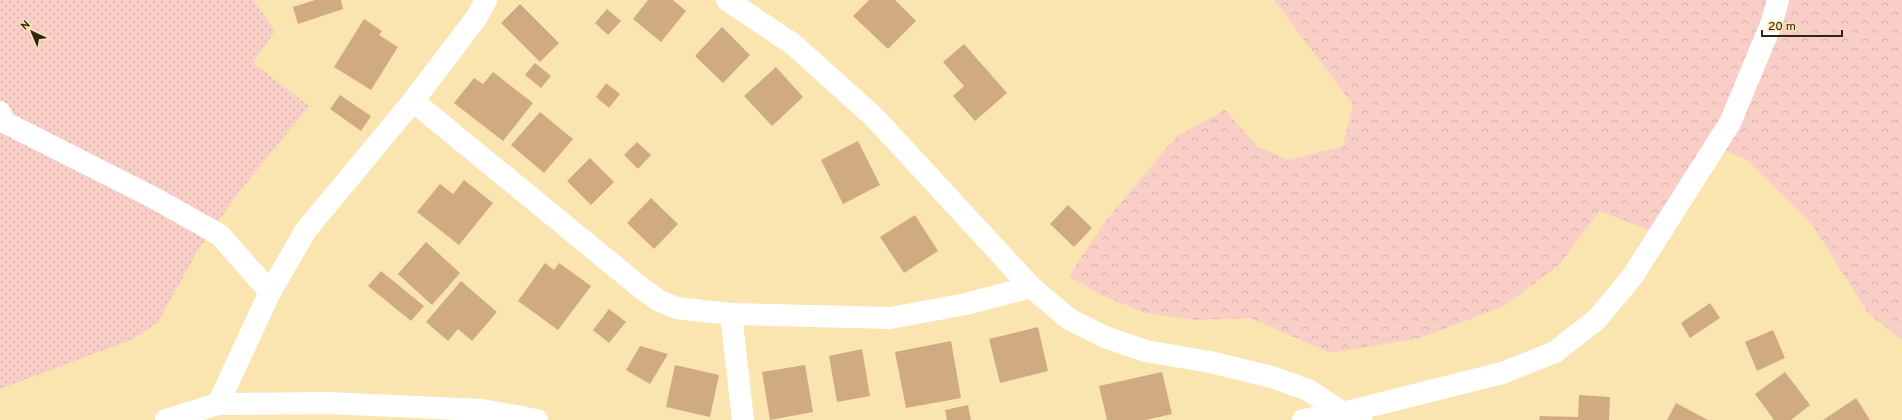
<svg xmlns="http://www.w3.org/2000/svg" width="1902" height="420" viewBox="0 0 1902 420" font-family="Overpass,sans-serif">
	<defs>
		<pattern id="grass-dots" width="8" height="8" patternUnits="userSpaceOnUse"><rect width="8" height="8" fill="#f8cec7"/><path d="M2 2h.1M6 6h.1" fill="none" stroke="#d5b1aa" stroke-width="1.8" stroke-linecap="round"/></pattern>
		<pattern id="forest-crowns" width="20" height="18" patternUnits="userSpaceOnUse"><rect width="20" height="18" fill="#f8cec7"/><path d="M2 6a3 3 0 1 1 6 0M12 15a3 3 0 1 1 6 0" fill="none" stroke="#d5b1aa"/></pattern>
	</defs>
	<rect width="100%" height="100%" fill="#fae5b1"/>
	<!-- grass -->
	<polygon fill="url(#grass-dots)" points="0,0 253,0 275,31 253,63 309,106 238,193 197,252 158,322 133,339 0,389"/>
	<!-- forest -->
	<polygon fill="url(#forest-crowns)" points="1274,0 1902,0 1902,340 1868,313 1811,223 1747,160 1714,146 1661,235 1599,211 1560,264 1504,306 1420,338 1330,353 1251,318 1196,320 1146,313 1101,295 1069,276 1107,219 1177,136 1225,110 1258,147 1288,160 1343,146 1353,105"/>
	<!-- building -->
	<g fill="#d0aa81">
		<polygon points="315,0 341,0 343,9 298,24 293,7"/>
		<polygon points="648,0 673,0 686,11 661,42 633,19"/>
		<polygon points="869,0 895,0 916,21 888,49 853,16"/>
		<polygon points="520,4 559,43 540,62 501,23"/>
		<polygon points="607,9 621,21 608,35 595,23"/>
		<polygon points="364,19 382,31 379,35 398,47 371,90 334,67"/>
		<polygon points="722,27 750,55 723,83 695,56"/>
		<polygon points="964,44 1007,93 975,121 953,96 964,86 943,62"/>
		<polygon points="535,63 551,76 541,88 525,75"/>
		<polygon points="776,67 803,97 772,126 744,96"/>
		<polygon points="493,72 533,103 503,141 454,103 474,78 483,84"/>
		<polygon points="606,83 620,94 609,108 596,97"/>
		<polygon points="340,95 371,116 361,131 330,109"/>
		<polygon points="540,112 573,139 544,173 511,145"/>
		<polygon points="858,141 880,185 843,204 821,160"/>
		<polygon points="637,142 651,155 638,169 624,155"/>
		<polygon points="590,158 614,182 591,205 567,181"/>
		<polygon points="464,180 493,203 459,245 417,212 440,184 453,194"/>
		<polygon points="651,198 678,224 654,249 627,223"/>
		<polygon points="1068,205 1092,228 1074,247 1050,224"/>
		<polygon points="915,215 938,251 904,273 880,237"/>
		<polygon points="426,242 460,273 432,305 398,274"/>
		<polygon points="545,263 554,270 559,263 591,286 558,330 518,301"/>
		<polygon points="381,271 424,306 411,321 368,286"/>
		<polygon points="461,281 497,312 472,341 458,329 448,341 426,322"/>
		<polygon points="1710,303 1720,318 1690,338 1681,323"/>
		<polygon points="609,309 626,322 609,343 593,330"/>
		<polygon points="1038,327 1048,371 1000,383 989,339"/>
		<polygon points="1773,330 1785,358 1757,371 1745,342"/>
		<polygon points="951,341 961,398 906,408 895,352"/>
		<polygon points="640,346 668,354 650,384 626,370"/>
		<polygon points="862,349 870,396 837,402 829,356"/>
		<polygon points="675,365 719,375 710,417 666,407"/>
		<polygon points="805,365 813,412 770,420 762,372"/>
		<polygon points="1162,372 1172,414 1146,420 1107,420 1099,386"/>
		<polygon points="1785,372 1810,405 1791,420 1774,420 1755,394"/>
		<polygon points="1579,395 1610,397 1609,420 1539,420 1540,416 1578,417"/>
		<polygon points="1856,398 1870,420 1823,420"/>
		<polygon points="1676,403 1708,420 1667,420"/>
		<polygon points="968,405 971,420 947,420 945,410"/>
	</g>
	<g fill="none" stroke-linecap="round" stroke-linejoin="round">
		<!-- minor -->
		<g stroke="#fff" stroke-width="22">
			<polyline points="727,0 794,45 875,118 1031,287 1069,319 1105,337 1146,351 1210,362 1272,377 1308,390 1343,413 1361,420"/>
			<polyline points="413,101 640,287 658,300 676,308 731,314 890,318 966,304 1031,287"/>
			<polyline points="0,112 4,122 156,199 220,235 270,292"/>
			<polyline points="731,314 743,420"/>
			<polyline points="218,404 270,292 306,230 413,101 477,17 486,0"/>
			<polyline points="166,420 218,404 329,403 482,410 537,420"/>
			<polyline points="1303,420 1343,413 1502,373 1555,352 1597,319 1632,277 1730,123 1772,22 1778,0"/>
		</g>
	</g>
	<!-- north arrow -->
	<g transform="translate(32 32) rotate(316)" stroke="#fae5b1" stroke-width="3" paint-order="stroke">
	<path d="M0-3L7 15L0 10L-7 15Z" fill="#2e2612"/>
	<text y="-6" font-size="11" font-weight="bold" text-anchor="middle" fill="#2e2612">N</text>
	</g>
	<!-- scale -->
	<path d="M1762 30v6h80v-6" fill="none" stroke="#2e2612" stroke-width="2"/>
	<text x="1768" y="30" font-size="12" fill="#2e2612" stroke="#fae5b1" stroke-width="3" paint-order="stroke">20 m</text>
</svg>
